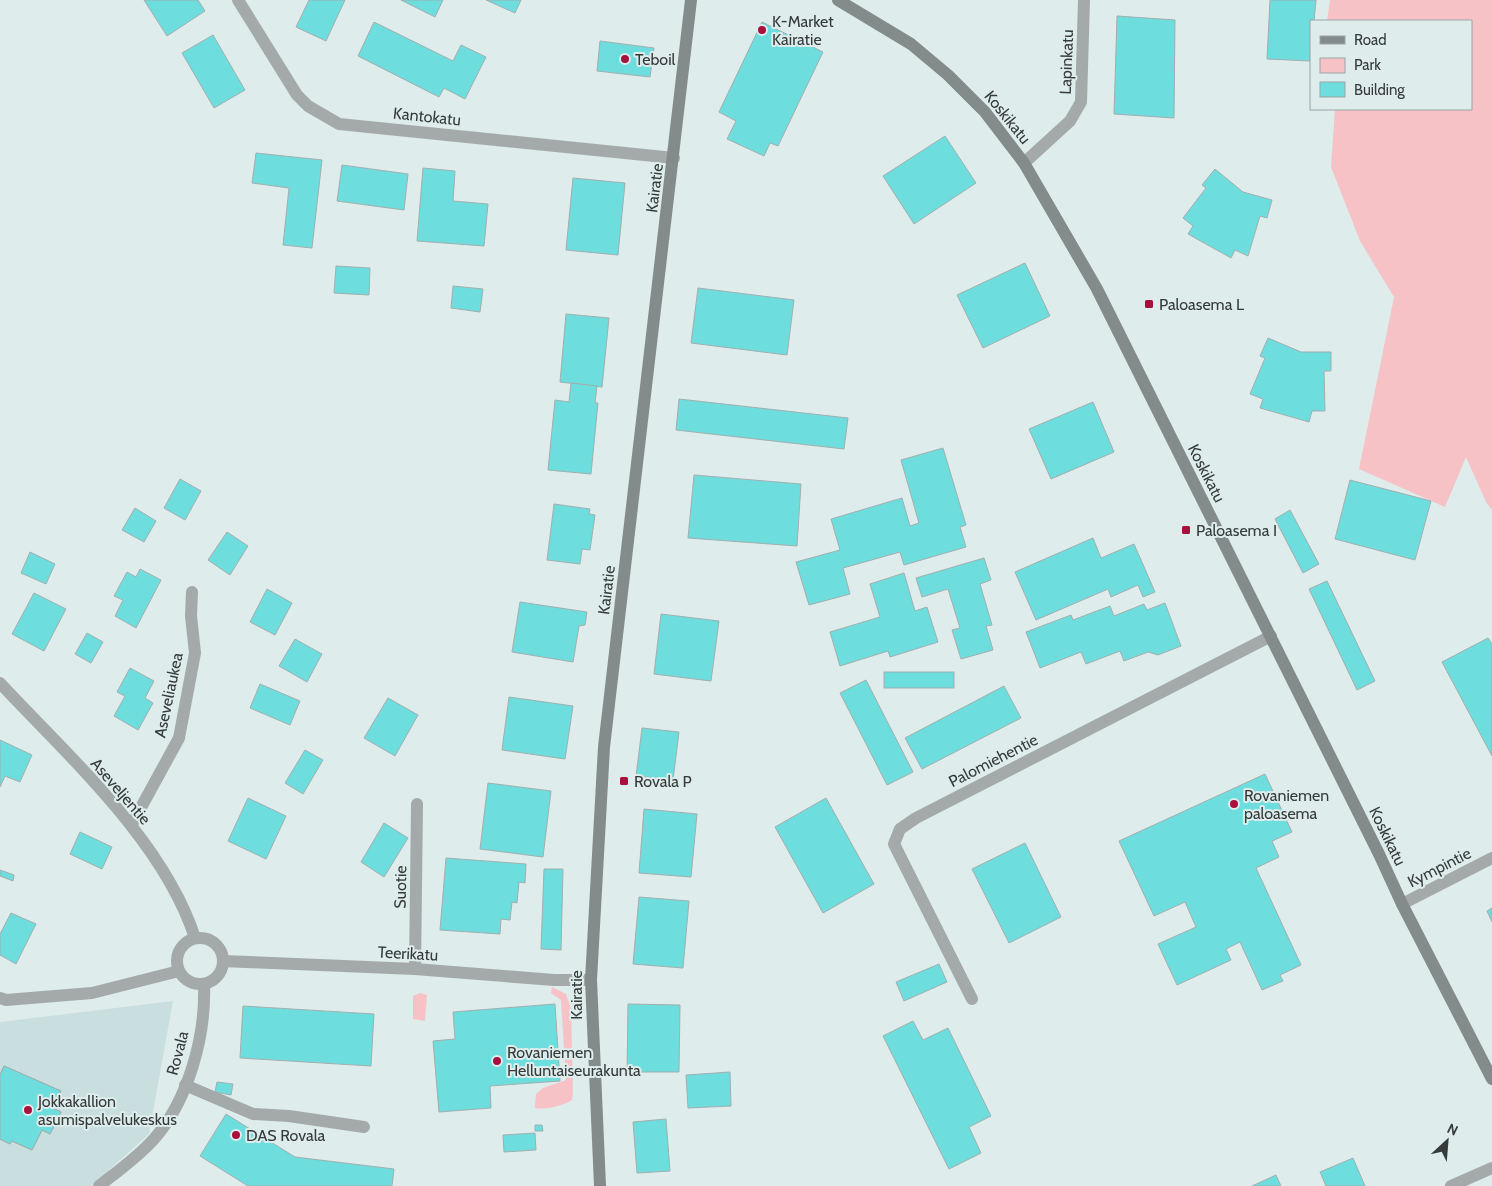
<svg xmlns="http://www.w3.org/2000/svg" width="1492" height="1186" viewBox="0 0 1492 1186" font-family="Cabin,sans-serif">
	<rect width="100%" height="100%" fill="#deecec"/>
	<!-- built -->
	<polygon fill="#c9dfdf" points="173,1001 149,1134 91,1186 0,1186 0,1022"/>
	<!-- green -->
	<g fill="#f7c2c6">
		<polygon points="1330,0 1492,0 1492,510 1486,502 1466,457 1445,507 1359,469 1394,297 1360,241 1331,167 1335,109 1471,109 1471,21 1327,21"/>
		<path d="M552,987L566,994L571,1009L573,1093L572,1100C562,1106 546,1110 535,1108L536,1094L543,1088L566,1080L561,1000L551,993Z"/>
		<polygon points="420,993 427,995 425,1021 413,1019 413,996"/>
	</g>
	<!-- building -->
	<g fill="#6dddde" stroke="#a2afaf">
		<polygon points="144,0 198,0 205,11 167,36"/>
		<polygon points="309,0 345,0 326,41 296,27"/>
		<polygon points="401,0 443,0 435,17"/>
		<polygon points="486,0 521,0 515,13"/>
		<polygon points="1270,0 1316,0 1314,21 1311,21 1310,61 1267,59"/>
		<polygon points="1117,16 1175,20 1174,118 1114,114"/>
		<polygon points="374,22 453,61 461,45 486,57 465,99 444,88 439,97 358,56"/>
		<polygon points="762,22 823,52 778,146 770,143 764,156 727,139 736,121 719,112"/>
		<polygon points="213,35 245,90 214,108 182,53"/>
		<polygon points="600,41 654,48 650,77 597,71"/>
		<polygon points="945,136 976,183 914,224 883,176"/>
		<polygon points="256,153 322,160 312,248 283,245 289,188 252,183"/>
		<polygon points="342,165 408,174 404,210 337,201"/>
		<polygon points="423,168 455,171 453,201 488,204 484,246 417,241"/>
		<polygon points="1215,169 1243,192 1272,200 1267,218 1260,216 1248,256 1235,250 1231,258 1188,234 1193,226 1183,218 1206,188 1202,185"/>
		<polygon points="573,178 625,183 618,255 566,250"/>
		<polygon points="1025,263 1050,316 983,348 957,295"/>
		<polygon points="336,266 370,268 369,295 334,293"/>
		<polygon points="453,286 483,289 480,312 451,308"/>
		<polygon points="698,288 794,300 787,355 691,343"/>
		<polygon points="566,314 609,318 602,387 560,382"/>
		<polygon points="1268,338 1301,352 1331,352 1331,371 1324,371 1325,411 1312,411 1309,422 1260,408 1263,399 1250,394 1265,358 1260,356"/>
		<polygon points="571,383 597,386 595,403 598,403 591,474 548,470 555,400 569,402"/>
		<polygon points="679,399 848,418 844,449 676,430"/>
		<polygon points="1093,402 1114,452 1051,479 1029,429"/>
		<polygon points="943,448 966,525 960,527 966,547 904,565 900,552 843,568 850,594 809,605 796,562 840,550 831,519 902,498 910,526 919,523 901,460"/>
		<polygon points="694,475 801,484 797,546 688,538"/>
		<polygon points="180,479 201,491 185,520 164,508"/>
		<polygon points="1350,480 1431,501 1415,560 1335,539"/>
		<polygon points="554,504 590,509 589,514 595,515 590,550 582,549 580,564 547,560"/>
		<polygon points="135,508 156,521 144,542 122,530"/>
		<polygon points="1290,510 1319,564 1303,573 1275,519"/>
		<polygon points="227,532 248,546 230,575 208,560"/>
		<polygon points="1093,538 1101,558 1134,544 1155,592 1143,597 1138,585 1111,597 1108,589 1036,620 1015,572"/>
		<polygon points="30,552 55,564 46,584 21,573"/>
		<polygon points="984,558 991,580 980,584 992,625 986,626 993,650 961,659 952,630 960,628 948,589 922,597 916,578"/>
		<polygon points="140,569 161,580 136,628 115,616 123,600 114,596 127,572 136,577"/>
		<polygon points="904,573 915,611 927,607 938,642 890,657 888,651 840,666 830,632 880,617 870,584"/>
		<polygon points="1327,581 1375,681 1357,690 1309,589"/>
		<polygon points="267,589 292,603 275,635 250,622"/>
		<polygon points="34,593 66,609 44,651 12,634"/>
		<polygon points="520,602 587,612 585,625 579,626 573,662 512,652"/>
		<polygon points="1165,603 1181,646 1158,655 1148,652 1124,661 1120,651 1086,664 1081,652 1040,668 1026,632 1071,615 1073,620 1110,606 1114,616 1144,604 1147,610"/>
		<polygon points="661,614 719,621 711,681 654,674"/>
		<polygon points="87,633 103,642 91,663 75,654"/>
		<polygon points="1488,638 1492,644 1492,756 1442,662"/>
		<polygon points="295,639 322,654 307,682 279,666"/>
		<polygon points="130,668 154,681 145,698 153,703 138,730 114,716 125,696 117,692"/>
		<rect x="884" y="672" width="70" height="16"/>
		<polygon points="866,680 913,772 887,785 840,693"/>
		<polygon points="260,684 300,701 290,725 250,708"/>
		<polygon points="1004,686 1021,718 922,769 905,738"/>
		<polygon points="509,697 573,706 565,759 502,750"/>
		<polygon points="388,698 418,715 395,756 364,738"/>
		<polygon points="642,728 679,732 673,780 636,776"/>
		<polygon points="0,740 32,755 20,782 5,776 0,787"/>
		<polygon points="305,750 323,760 303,794 285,783"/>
		<polygon points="1265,774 1292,832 1272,841 1279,857 1256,868 1301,965 1280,975 1283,981 1262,990 1240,942 1226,949 1231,960 1177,985 1158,944 1196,927 1185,902 1154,916 1119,841"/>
		<polygon points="488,783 551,791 543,857 480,849"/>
		<polygon points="248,798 286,816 266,859 228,841"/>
		<polygon points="826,798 874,884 823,913 775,827"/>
		<polygon points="644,809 697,814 691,877 639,873"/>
		<polygon points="384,823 408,838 384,877 361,862"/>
		<polygon points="80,832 112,847 102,869 70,854"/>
		<polygon points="1025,843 1061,917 1009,943 972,869"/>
		<polygon points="446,858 526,864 525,883 519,882 517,903 512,902 510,920 501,919 500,934 440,930"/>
		<polygon points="544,869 563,869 561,950 541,949"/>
		<polygon points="0,870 14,875 13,881 0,876"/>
		<polygon points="639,897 689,901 683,968 633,964"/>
		<polygon points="1492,908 1492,922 1487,911"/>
		<polygon points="11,913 36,924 16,964 0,955 0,934"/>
		<polygon points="939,964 947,982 904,1001 896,982"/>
		<polygon points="555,1004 560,1081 490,1086 491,1108 439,1112 433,1041 455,1039 453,1012"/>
		<polygon points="628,1004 680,1005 679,1072 627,1072"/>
		<polygon points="243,1006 374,1014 371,1066 240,1058"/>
		<polygon points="913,1021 923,1040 948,1028 991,1116 969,1127 981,1153 949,1169 883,1036"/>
		<polygon points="4,1066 61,1091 53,1108 61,1112 50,1134 42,1130 32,1150 12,1141 10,1144 0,1139 0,1075"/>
		<polygon points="4,1066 61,1091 53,1108 61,1112 50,1134 42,1130 32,1150 12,1141 10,1144 0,1139 0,1075"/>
		<polygon points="730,1072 731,1106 688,1108 686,1075"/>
		<polygon points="217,1082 233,1084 231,1095 215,1092"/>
		<polygon points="226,1114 295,1157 394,1169 392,1186 248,1186 200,1156"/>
		<polygon points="666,1119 670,1171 637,1173 633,1122"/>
		<polygon points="535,1125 542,1125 543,1131 535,1131"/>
		<polygon points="535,1133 536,1150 504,1152 503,1135"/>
		<polygon points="1353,1158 1365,1186 1326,1186 1320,1172"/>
		<polygon points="1276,1175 1281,1186 1252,1186"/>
	</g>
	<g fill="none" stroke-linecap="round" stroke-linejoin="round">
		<!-- minor -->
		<g stroke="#a4aaaa" stroke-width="12">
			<polyline points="238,0 297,95 308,106 339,124 674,158"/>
			<polyline points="1024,163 1070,121 1081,102 1084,0"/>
			<path d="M0,683C68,756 164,841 195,938"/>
			<polyline points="132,824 179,738 195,653 191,616 192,592"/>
			<polyline points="1402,904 1492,858"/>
			<circle cx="200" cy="961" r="23"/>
			<polyline points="223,961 415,969 554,980 591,980"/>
			<polyline points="415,969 417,804"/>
			<polyline points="0,998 6,1000 92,993 179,971"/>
			<polyline points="972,999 894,844 900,829 916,818 1271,636"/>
			<polyline points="185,1085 253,1114 289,1116 364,1127"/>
			<path d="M99,1186C118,1171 138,1157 154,1139C189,1099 206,1035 204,984"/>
			<polyline points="1451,1186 1492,1168"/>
		</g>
		<!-- secondary -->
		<g stroke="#838b8b" stroke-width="12">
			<polyline points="838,0 911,44 948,75 985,112 1024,163 1097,289 1379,854 1402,904 1492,1079"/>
			<polyline points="600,1186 591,980 604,747 691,0"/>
		</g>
	</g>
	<!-- markers -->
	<g fill="#a8113e" stroke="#deecec" stroke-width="2">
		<circle cx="762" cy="30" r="5"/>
		<circle cx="625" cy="59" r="5"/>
		<rect x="1144" y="299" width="10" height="10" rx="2.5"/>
		<rect x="1181" y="525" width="10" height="10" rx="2.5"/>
		<rect x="619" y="776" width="10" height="10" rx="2.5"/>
		<circle cx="1234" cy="804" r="5"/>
		<circle cx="497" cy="1061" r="5"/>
		<circle cx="28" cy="1110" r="5"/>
		<circle cx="236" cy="1135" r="5"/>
	</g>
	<g text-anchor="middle" stroke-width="4" stroke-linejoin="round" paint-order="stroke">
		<!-- poi labels -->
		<g font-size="16" fill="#353a3a" stroke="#deecec" text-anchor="start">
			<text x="772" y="27">K-Market<tspan x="772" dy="18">Kairatie</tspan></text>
			<text x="635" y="65">Teboil</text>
			<text x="1159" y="310">Paloasema L</text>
			<text x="1196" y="536">Paloasema I</text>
			<text x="634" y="787">Rovala P</text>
			<text x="1244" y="801">Rovaniemen<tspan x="1244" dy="18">paloasema</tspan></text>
			<text x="507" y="1058">Rovaniemen<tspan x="507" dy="18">Helluntaiseurakunta</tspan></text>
			<text x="38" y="1107">Jokkakallion<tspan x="38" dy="18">asumispalvelukeskus</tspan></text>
			<text x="246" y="1141">DAS Rovala</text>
		</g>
		<!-- street labels -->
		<g font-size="16" fill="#353a3a" stroke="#deecec">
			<text transform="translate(1066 62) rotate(-88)" y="6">Lapinkatu</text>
			<text transform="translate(427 116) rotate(6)" y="6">Kantokatu</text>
			<text transform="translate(1008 117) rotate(51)" y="6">Koskikatu</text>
			<text transform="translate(654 188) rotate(-83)" y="6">Kairatie</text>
			<text transform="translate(1207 473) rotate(63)" y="6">Koskikatu</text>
			<text transform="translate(606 590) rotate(-83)" y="6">Kairatie</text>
			<text transform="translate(168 695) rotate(-78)" y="6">Aseveliaukea</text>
			<text transform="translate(993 760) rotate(-27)" y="6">Palomiehentie</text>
			<text transform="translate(121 791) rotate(49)" y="6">Aseveljentie</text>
			<text transform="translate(1388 836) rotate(64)" y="6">Koskikatu</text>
			<text transform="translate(1439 867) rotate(-27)" y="6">Kympintie</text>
			<text transform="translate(400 887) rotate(-89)" y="6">Suotie</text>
			<text transform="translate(408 953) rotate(3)" y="6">Teerikatu</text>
			<text transform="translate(576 995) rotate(-90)" y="6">Kairatie</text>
			<text transform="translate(177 1053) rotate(-75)" y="6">Rovala</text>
		</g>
	</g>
	<!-- legend -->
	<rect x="1310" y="20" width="162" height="90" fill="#deecec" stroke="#9aa5a5"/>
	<rect x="1320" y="36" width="25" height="8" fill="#838b8b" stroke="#9aa5a5"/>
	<text x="1354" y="45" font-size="15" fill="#353a3a">Road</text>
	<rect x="1320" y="58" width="25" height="15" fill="#f7c2c6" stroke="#9aa5a5"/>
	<text x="1354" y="70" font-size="15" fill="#353a3a">Park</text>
	<rect x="1320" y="82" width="25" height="15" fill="#6dddde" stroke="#9aa5a5"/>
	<text x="1354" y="95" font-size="15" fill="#353a3a">Building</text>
	<!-- north arrow -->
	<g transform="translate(1447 1141) rotate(26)" stroke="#deecec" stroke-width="4" paint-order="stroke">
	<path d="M0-4L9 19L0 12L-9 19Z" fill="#353a3a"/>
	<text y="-8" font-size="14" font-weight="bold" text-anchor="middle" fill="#353a3a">N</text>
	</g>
</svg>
